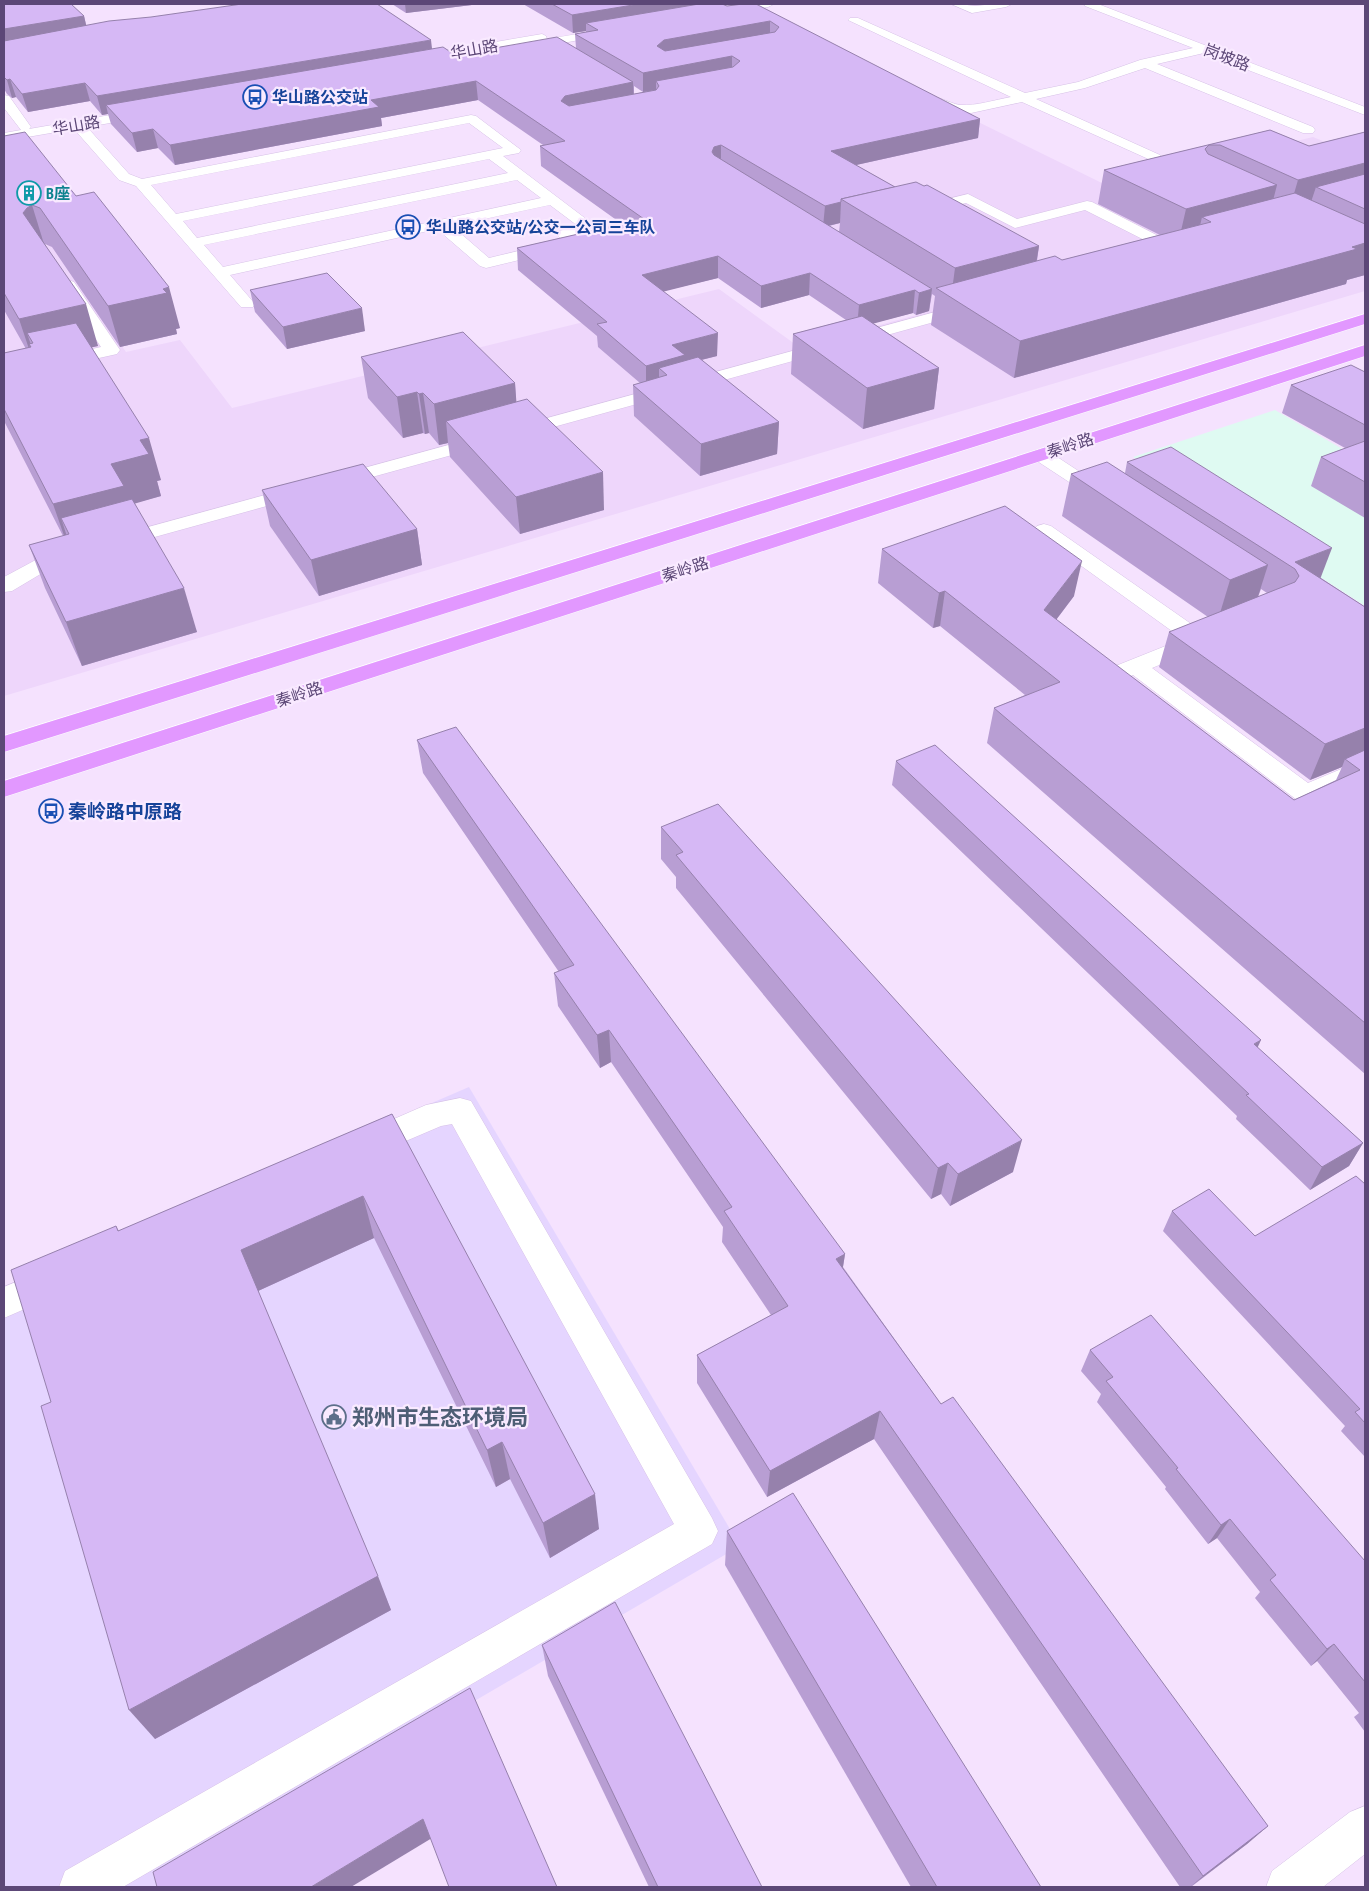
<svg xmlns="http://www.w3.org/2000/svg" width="1369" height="1891" viewBox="0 0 1369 1891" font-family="'PT Sans Narrow','Noto Sans SC',sans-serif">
	<rect width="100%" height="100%" fill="#f5e2fe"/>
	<!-- residential -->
	<polygon fill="#eed6fb" points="962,114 1110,187 1313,137 1352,153 1365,150 1365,291 4,696 4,254 52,244 126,352 180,340 232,408 719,289 799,347 920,314 697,170"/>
	<!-- commercial -->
	<polygon fill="#e5d5ff" points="469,1087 740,1546 156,1887 4,1887 4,1287"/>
	<!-- education -->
	<polygon fill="#dffaf2" points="1275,410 1365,462 1365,606 1133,457"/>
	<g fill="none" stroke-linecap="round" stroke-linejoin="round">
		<!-- minor casing -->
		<g stroke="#d7c2e7" stroke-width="1">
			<g id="minor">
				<polygon points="750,4 774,4 768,7 722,15 716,12 722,9"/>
				<path d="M951,4C960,3 968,6 975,6C987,5 999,3 1012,4L1006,7L972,13Z"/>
				<path d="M1084,4H1098L1365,107V115L1204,53L1157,64L1313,127L1315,130L1313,133H1303L1145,68L1085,88L1036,99L1160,155L1162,158L1155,162L1022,102L971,113L948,110L921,102L920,99L921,96C933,93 948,103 960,105C977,106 994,100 1011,97L848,20L850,18H858L1025,93L1078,82L1140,60L1193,48L1085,6Z"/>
				<polygon points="613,28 617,29 619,31 617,33 525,50 521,49 520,45 414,64 408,60 414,56 542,34 546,36 547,39"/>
				<path d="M4,95L9,96L31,127L29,129L145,109L150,110L152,113L150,116L87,127L129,174L142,179L471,115L476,116L521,150L519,153L503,156L598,228L595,231L577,236L584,242L581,245L486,268L480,266L437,229L230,275L255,304L253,307H241L136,186L119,180L74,129L4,141V133L21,130L4,108ZM469,123L503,148L176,214L151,185ZM489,159L508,173L197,238L183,221ZM517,180L541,198L223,267L204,245ZM550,205L578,226L559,231L556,234L563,240L489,258L452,226Z"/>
				<polygon points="968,194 1017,219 1087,201 1092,202 1182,248 1185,251 1182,254 1172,254 1085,210 1015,228 966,203 920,214 915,213 913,210 915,207"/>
				<polygon points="68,280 74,282 120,350 117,354 4,379 4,369 101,347 60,285 62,282"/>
				<polygon points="968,303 974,305 976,308 974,311 122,546 115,548 108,546 105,542 108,538"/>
				<polygon points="1041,449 1048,451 1109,491 1112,495 1109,499 1102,501 1095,499 1034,459 1032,455 1034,451"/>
				<polygon points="1044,524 1051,526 1207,635 1210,640 1205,646 1152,668 1308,783 1365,759 1365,776 1315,800 1306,802 1297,800 1133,675 1106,685 1098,683 1095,678 1098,673 1183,639 1037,534 1034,530 1037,526"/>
				<polygon points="72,548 79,550 82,554 79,558 59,563 12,591 4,592 4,577 45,555"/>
				<polygon points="460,1098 471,1101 712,1518 718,1531 712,1544 123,1887 59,1887 65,1871 674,1524 452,1124 441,1126 366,1158 355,1154 351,1145 355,1136 426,1105"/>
				<polygon points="54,1266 66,1271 71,1281 66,1291 4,1318 4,1287"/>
				<polygon points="1365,1806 1365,1854 1323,1887 1266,1887 1272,1871 1350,1812"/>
			</g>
		</g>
		<!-- major casing -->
		<g stroke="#fff" stroke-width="1">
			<g id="major">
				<polygon points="1365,314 1365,324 4,752 4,736"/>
				<polygon points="1365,345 1365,356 4,797 4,781"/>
			</g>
		</g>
		<!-- minor -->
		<use href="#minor" fill="#fff" fill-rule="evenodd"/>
		<!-- major -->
		<use href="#major" fill="#e298ff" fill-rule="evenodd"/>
	</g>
	<!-- wall -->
	<g fill="#b89ed3" fill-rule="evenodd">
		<path d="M4,4L84,16L86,25L432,49L455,55L576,48L575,34L586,32V31L573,33L523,4H722L727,6L743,4L980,119L978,138L856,165L895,187L1039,246L1037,261L1062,260L1160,235L1098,204L1104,170L1270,130L1309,146L1365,132V275L1347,280L1346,284L1014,378L931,325L935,296L932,294L929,311L916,315L913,313L873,323L939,368L934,409L863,429L791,374L793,334L846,320L809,295L761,308L718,278L663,291L717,356L701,360L779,422L777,454L700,476L634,416L633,385L640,383L598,347L597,336L518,270L517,248L622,224L541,166L540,146L543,145L478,100L381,118L382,126L175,165L158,148L137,152L111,124L108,114L102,115L90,101L28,112L16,97L12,98L7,94L4,89ZM634,86L643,92L634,94ZM840,223L839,232L829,226Z"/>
		<polygon points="392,4 480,4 406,13"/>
		<polygon points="4,136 180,328 176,329 177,334 120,347 52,247 45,244 98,346 92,347 161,480 157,481 161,496 134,503 197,632 82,666 45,588 29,545 63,536 4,421 4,353 26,349 4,310"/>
		<polygon points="250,290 365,331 287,349 255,312"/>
		<polygon points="361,357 515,383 516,402 604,510 520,534 450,457 448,443 439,445 429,433 425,434 423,433 403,438 368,398"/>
		<polygon points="1365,372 1365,518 1311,486 1321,457 1345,448 1282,413 1291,385"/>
		<path d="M1127,462L1321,578L1365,607V1074L987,743L994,708L1025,695L940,626L933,628L878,583L882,549L1074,596L1056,620L1294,800L1336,780L1342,767L1310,780L1159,667L1169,632L1208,617L1062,516L1071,474L1125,473ZM1261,589L1267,593L1258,597Z"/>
		<polygon points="262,490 417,529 422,565 319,596 270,526"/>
		<polygon points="417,740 845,1254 843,1267 941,1404 1268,1826 1247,1844 1191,1887 1180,1887 874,1439 767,1497 697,1383 697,1355 771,1315 722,1242 723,1227 611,1062 600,1068 558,1006 554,973 559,972 423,773"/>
		<polygon points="896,761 1258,1048 1363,1143 1349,1166 1310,1190 1236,1119 1237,1116 892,785"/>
		<polygon points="661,827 1013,1172 950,1206 941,1194 931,1199 676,888 676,877 661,859"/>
		<polygon points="392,1114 599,1529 550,1558 510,1479 496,1487 374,1238 258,1291 391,1610 155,1739 51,1402 116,1226 119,1231"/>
		<polygon points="1365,1184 1365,1457 1341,1431 1345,1426 1163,1231 1172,1211 1255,1236"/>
		<polygon points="1090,1350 1365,1561 1365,1732 1354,1717 1359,1713 1317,1661 1311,1666 1255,1598 1260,1592 1217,1538 1208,1544 1165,1489 1166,1487 1097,1402 1101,1394 1081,1371"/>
		<polygon points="727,1531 1041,1887 911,1887 725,1565"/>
		<polygon points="542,1645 762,1887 649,1887 548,1676"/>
	</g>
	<!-- shaded-wall -->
	<g fill="#9681ac">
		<polygon points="405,4 480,4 406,13"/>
		<polygon points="639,4 701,4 586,23 586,31 573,33 572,15"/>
		<polygon points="84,16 88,33 4,47 4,29"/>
		<polygon points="770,21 770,39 665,58 657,46 664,40"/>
		<polygon points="431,40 433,57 106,105 108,114 102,115 97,96"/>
		<polygon points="732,56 732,74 656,81 656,90 643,92 643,73"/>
		<polygon points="10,79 16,97 12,98 7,80"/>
		<polygon points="476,81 478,100 381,118 382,126 175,165 170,145 371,100"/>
		<polygon points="633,82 634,101 562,120 561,101 565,96"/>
		<polygon points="85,83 90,101 28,112 22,94"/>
		<polygon points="980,119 978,138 829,171 831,151"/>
		<polygon points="153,129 158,148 137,152 132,133"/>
		<polygon points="721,145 721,165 712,152 714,147"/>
		<polygon points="1365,163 1365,194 1316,187 1309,208 1288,214 1298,180"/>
		<polygon points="1277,185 1268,220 1211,222 1202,217 1197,239 1178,244 1186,209"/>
		<polygon points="841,202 840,223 823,227 825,206"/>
		<polygon points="32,205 44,244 23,213 27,208"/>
		<polygon points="1365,243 1365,275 1347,280 1346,284 1014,378 1020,341"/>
		<polygon points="1039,246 1033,283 951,298 955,268"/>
		<polygon points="718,256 718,278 642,297 642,275"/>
		<polygon points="810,273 809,295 761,308 761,286"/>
		<polygon points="169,287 180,328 176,329 177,334 120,347 108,306"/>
		<polygon points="932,289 929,311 916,315 919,293"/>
		<polygon points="915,290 913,313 857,328 859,305"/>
		<polygon points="86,304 98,346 38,359 33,343 27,333 36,360 29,344 34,360 33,361 19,319"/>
		<polygon points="362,308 365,331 287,349 283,327"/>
		<polygon points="718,333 717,356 685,364 667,375 659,368 659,385 646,389 646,366 672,345"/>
		<polygon points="939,368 934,409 863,429 867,388"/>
		<polygon points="515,383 518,424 446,421 448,443 439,445 434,404"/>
		<polygon points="417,392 423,433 403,438 397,397"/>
		<polygon points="423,393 429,433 425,434 419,394"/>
		<polygon points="779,422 777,454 700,476 701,444"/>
		<polygon points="149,438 161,480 157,481 161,496 130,505 69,534 61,518 70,546 68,547 53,504 111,464 140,440"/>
		<polygon points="603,472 604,510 520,534 516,497"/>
		<polygon points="417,529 422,565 319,596 311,560"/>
		<polygon points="1332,548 1319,582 1299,576 1295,562"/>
		<polygon points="1082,561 1074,596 1037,645 1044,610"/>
		<polygon points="1268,565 1254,609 1217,623 1230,580"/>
		<polygon points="184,588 197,632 82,666 66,622"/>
		<polygon points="945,591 940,626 933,628 939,593"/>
		<polygon points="1365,728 1365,755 1345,759 1342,767 1310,780 1325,744"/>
		<polygon points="609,1030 611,1062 600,1068 597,1035"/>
		<polygon points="1261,1040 1250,1064 1254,1044"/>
		<polygon points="1022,1140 1013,1172 950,1206 958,1174"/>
		<polygon points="1363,1143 1349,1166 1310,1190 1322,1167"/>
		<polygon points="948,1163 941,1194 931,1199 938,1168"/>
		<polygon points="363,1196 374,1238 258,1291 241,1250"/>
		<polygon points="845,1254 840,1285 836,1259"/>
		<polygon points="880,1411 874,1439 767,1497 770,1471"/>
		<polygon points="502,1442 510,1479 496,1487 487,1450"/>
		<polygon points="595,1494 599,1529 550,1558 543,1523"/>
		<polygon points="1230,1519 1217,1538 1208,1544 1221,1525"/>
		<polygon points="378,1576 391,1610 155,1739 129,1710"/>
		<polygon points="1334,1644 1317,1661 1311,1666 1327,1649"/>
		<polygon points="423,1819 432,1838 351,1887 311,1887"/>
		<polygon points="1268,1826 1247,1844 1190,1887 1203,1876"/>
	</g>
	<!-- building -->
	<g fill="#d6b8f5" stroke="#9681ac" fill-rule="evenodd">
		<polygon points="4,4 71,4 84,16 4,29"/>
		<polygon points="242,4 377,4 431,40 97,96 85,83 22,94 10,79 7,80 4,77 4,41 109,21 151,17"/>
		<polygon points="552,4 639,4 572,15"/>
		<path d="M699,4H722L727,6L743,4H756L980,119L831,151L895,187L841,199V202L825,206L721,145L714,147L712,152L714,155L932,289L919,293L915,290L859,305L810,273L761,286L718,256L642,275L718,333L672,345L685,355L646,366L597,324L607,322L517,248L644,219L540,146L565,141L476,81L371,100L379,107L170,145L153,129L132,133L106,105L443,47L455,55L557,37L633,82L565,96L561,101L569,106L656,90L659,86L656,81L733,67L740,61L732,56L643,73L575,34L598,30L586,23ZM770,21L779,27L775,32L665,51L657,46L664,40Z"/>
		<polygon points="1270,130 1309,146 1365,132 1365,163 1298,180 1220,145 1209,145 1205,149 1208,154 1277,185 1186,209 1104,170"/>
		<polygon points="25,132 76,196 94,192 169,287 163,289 167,293 108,306 40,208 32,205 27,208 23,213 86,304 19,319 4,293 4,136"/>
		<polygon points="1365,174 1365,209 1316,187"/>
		<polygon points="916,182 924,186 927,185 1039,246 955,268 841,199"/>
		<polygon points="1295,193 1365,224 1365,243 1352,247 1357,249 1020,341 936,288 1055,256 1062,260 1211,222 1202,217"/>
		<polygon points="327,273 362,308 283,327 250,290"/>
		<polygon points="862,316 939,368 867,388 793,334"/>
		<polygon points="76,323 149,438 140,440 149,454 111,464 124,486 53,504 4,409 4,353 31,347 29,344 33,343 27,333"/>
		<polygon points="463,332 515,383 434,404 423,393 419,394 417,392 397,397 361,357"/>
		<polygon points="698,357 779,422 701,444 633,385 667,375 659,368"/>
		<polygon points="1351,365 1365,372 1365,425 1291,385"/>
		<polygon points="527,399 603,472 516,497 446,421"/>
		<polygon points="1365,441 1365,482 1321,457"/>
		<polygon points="1171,447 1332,548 1295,562 1365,607 1365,728 1325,744 1169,632 1295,582 1299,576 1295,569 1127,462"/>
		<polygon points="1107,462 1268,565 1230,580 1071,474"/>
		<polygon points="363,464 417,529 311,560 262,490"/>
		<polygon points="132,499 184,588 66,622 29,545 69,534 61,518"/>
		<polygon points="1005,506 1082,561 1044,610 1294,800 1360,770 1345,759 1365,750 1365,1023 994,708 1060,682 945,591 939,593 882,549"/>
		<polygon points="456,727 845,1254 836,1259 941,1404 953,1397 1268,1826 1203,1876 880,1411 770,1471 697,1355 788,1306 724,1211 732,1207 609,1030 597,1035 554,973 574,965 417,740"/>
		<polygon points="935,745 1261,1040 1254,1044 1363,1143 1322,1167 1246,1095 1249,1094 896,761"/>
		<polygon points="718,804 1022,1140 958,1174 948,1163 938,1168 676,855 683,852 661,827"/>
		<polygon points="392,1114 595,1494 543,1523 502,1442 487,1450 363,1196 241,1250 378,1576 129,1710 41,1406 51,1402 11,1270 116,1226 118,1231"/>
		<polygon points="1356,1176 1365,1184 1365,1423 1355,1412 1360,1409 1172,1211 1209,1189 1255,1236"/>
		<polygon points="1151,1315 1365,1561 1365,1682 1334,1644 1327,1649 1270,1580 1276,1575 1230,1519 1221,1525 1176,1469 1178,1468 1106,1381 1113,1377 1090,1350"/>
		<polygon points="793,1493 1041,1887 937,1887 727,1531"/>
		<polygon points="615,1602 762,1887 658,1887 542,1645"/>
		<polygon points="470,1688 557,1887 449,1887 423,1819 311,1887 157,1887 153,1872"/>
	</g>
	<!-- icons -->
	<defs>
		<g id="bus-ring" transform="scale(1.25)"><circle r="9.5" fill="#f9eaff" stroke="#1a4fb4" stroke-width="1.5"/><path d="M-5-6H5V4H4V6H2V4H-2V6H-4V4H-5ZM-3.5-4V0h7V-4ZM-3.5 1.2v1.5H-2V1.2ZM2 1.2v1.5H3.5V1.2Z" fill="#1a4fb4"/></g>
		<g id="building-ring" transform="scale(1.25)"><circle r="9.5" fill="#f9eaff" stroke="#0f9aa8" stroke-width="1.5"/><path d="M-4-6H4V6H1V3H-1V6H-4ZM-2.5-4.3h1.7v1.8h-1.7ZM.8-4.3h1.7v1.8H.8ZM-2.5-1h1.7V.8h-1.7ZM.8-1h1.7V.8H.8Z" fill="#0f9aa8"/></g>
		<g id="civic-ring" transform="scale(1.25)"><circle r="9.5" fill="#f9eaff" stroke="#5c6f8a" stroke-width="1.5"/><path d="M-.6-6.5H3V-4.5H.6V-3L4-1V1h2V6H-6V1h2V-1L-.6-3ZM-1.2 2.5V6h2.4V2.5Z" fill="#5c6f8a"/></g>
	</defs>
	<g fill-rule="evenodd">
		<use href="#bus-ring" x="255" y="97"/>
		<use href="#building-ring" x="29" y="193"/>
		<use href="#bus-ring" x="408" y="227"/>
		<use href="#bus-ring" x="51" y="811"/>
		<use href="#civic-ring" x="334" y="1417"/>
	</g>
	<g text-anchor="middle" stroke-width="4.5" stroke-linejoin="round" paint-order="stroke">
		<!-- far-street labels -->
		<g font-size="16" fill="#5c4777" stroke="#f9eaff">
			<text transform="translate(474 49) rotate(-10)" y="6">华山路</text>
			<text transform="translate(1227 57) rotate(21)" y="6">岗坡路</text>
			<text transform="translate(76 125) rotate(-10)" y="6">华山路</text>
			<text transform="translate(1070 445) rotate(-18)" y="6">秦岭路</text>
			<text transform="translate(685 569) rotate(-18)" y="6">秦岭路</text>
			<text transform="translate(299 694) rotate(-18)" y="6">秦岭路</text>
		</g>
		<!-- far-transit labels -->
		<g font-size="16" font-weight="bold" fill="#164399" stroke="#f9eaff" text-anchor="start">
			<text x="272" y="103">华山路公交站</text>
			<text x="426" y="233">华山路公交站/公交一公司三车队</text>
		</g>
		<!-- far-culture labels -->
		<g font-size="16" font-weight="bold" fill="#0d838f" stroke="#f9eaff" text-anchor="start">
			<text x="46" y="199">B座</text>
		</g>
		<!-- transit labels -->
		<g font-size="19" font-weight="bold" fill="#164399" stroke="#f9eaff" text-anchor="start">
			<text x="68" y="818">秦岭路中原路</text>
		</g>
		<!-- near-service labels -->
		<g font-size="22" font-weight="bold" fill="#4e5e75" stroke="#f9eaff" text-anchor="start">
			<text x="352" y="1425">郑州市生态环境局</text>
		</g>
	</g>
	<!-- border -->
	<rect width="1369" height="1891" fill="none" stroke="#5c4777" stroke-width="10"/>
</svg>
